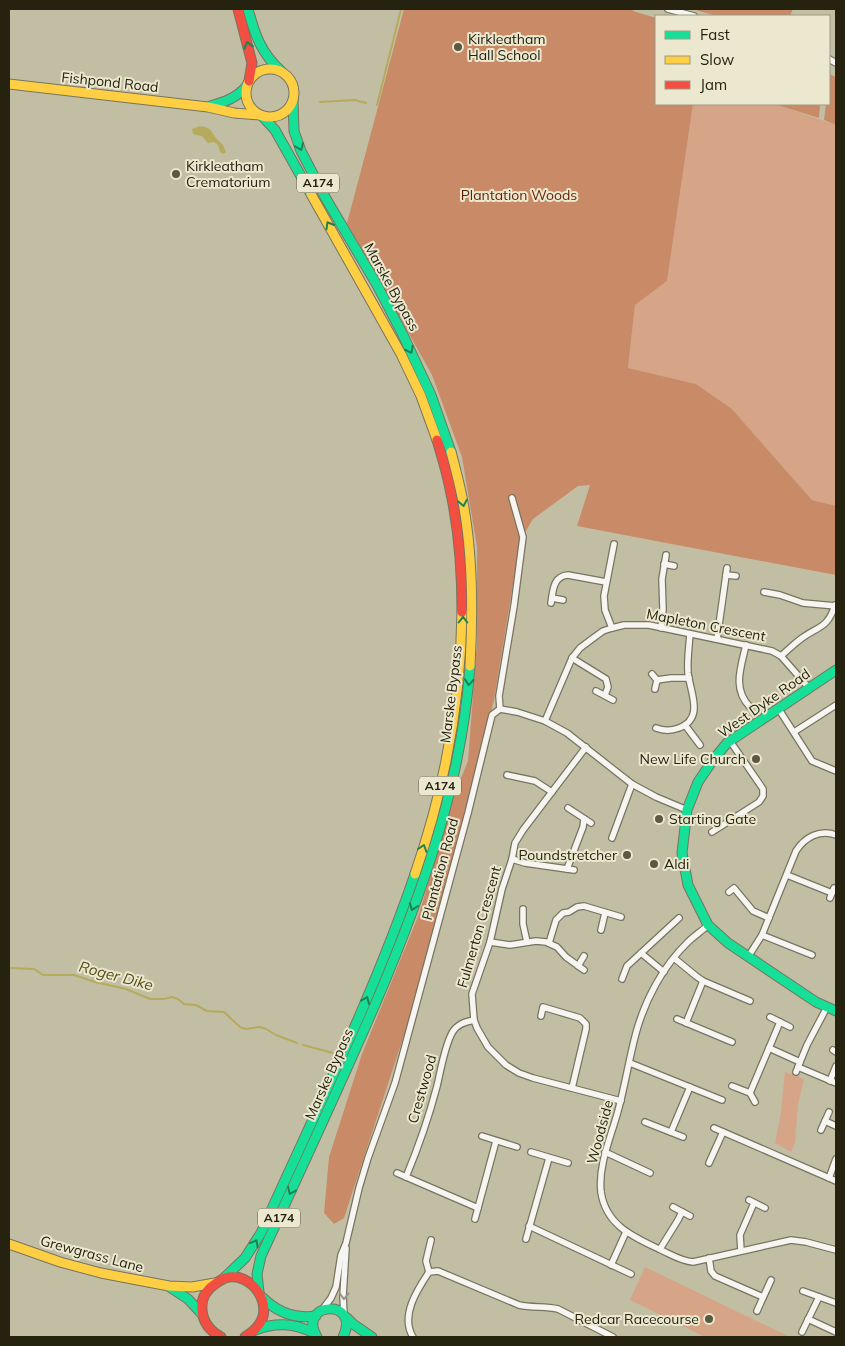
<svg xmlns="http://www.w3.org/2000/svg" width="845" height="1346" viewBox="0 0 845 1346" font-family="Mulish,sans-serif">
	<rect width="100%" height="100%" fill="#c2bea4"/>
	<!-- green -->
	<g fill="#d6a486">
		<polygon points="693,104 774,104 836,125 836,506 812,500 732,409 696,384 628,368 635,305 667,281"/>
		<polygon points="785,1072 804,1079 798,1104 795,1142 791,1152 775,1143 781,1112"/>
		<polygon points="645,1267 790,1337 705,1337 630,1300"/>
	</g>
	<!-- forest -->
	<g fill="#c98b67">
		<polygon points="404,9 632,9 633,11 656,18 656,104 693,104 667,281 635,305 628,368 696,384 732,409 812,500 836,506 836,575 577,526 590,485 578,486 533,519 520,541 494,700 456,850 406,1029 344,1218 334,1224 324,1213 329,1157 362,1054 419,914 455,793 468,761 477,643 477,547 462,457 432,375 347,223"/>
		<polygon points="692,9 793,9 790,16 717,16"/>
		<polygon points="829,74 836,77 836,125 824,120 826,104 829,104"/>
		<polygon points="774,104 820,104 819,118"/>
	</g>
	<!-- water -->
	<path fill="#b6aa5c" d="M200,126C213,128 210,131 216,138C222,145 222,141 226,152L223,154L220,152L218,145L214,142L208,143L202,136L196,135L193,134L192,129Z"/>
	<g fill="none" stroke-linecap="round" stroke-linejoin="round">
		<!-- stream -->
		<g stroke="#b6aa5c" stroke-width="2">
			<polyline points="320,102 355,100 366,103"/>
			<polyline points="377,105 401,9"/>
			<polyline points="9,968 34,969 43,975 74,975 95,982 126,989 150,999 164,999 172,997 178,999 184,1004 196,1005 207,1011 224,1012 240,1027 246,1029 260,1027 266,1029 276,1035 297,1043"/>
			<polyline points="303,1045 333,1053"/>
		</g>
		<!-- street casing -->
		<g stroke="#77745f" stroke-width="8">
			<g id="street">
				<polyline points="668,9 694,16"/>
				<polyline points="829,59 836,63"/>
				<polyline points="664,564 674,566"/>
				<polyline points="726,575 736,576"/>
				<polyline points="764,592 780,595 803,603 836,606"/>
				<polyline points="552,598 563,600"/>
				<path d="M551,603C553,591 553,576 568,575L606,582"/>
				<polyline points="612,628 605,610 604,596 614,544"/>
				<polyline points="661,628 663,609 662,579 666,555"/>
				<polyline points="717,639 727,568"/>
				<path d="M746,645C741,667 732,689 750,707"/>
				<path d="M781,656C788,650 795,643 802,638C819,626 828,628 835,605"/>
				<polyline points="572,658 606,679 608,687 605,695"/>
				<polyline points="652,674 657,680 655,689"/>
				<polyline points="657,680 671,678 689,678"/>
				<polyline points="596,691 613,700"/>
				<polyline points="778,708 812,761 836,771"/>
				<polyline points="500,709 517,712 545,721 567,733 632,784 656,797 687,810"/>
				<polyline points="500,709 499,696 514,606 523,537 512,498"/>
				<polyline points="545,721 572,658 580,648 592,639 603,631 612,628 624,625 649,625 772,651 781,656 809,688"/>
				<polyline points="685,725 700,745"/>
				<path d="M656,728C664,731 671,731 679,728C705,718 690,692 688,673C687,660 689,647 690,634"/>
				<polyline points="794,732 836,705"/>
				<polyline points="586,747 523,830 515,843 512,859 502,889 490,942 472,994 474,1020 477,1028 488,1047 506,1065 519,1073 533,1078 621,1101"/>
				<polyline points="507,775 535,781 552,792"/>
				<polyline points="568,808 591,823"/>
				<polyline points="712,832 759,802 763,796 763,789 730,741"/>
				<polyline points="612,838 632,784"/>
				<polyline points="512,859 525,863 574,870"/>
				<polyline points="567,869 583,827 584,819"/>
				<polyline points="787,875 832,893"/>
				<polyline points="729,892 734,888 753,911 769,918"/>
				<polyline points="830,898 834,888"/>
				<polyline points="523,909 523,924 527,942"/>
				<path d="M708,925C702,931 694,936 688,942C663,966 645,1000 636,1033C629,1059 625,1086 618,1111C611,1137 598,1165 601,1192C606,1226 634,1237 661,1250C672,1255 681,1261 693,1262L791,1240L806,1242L836,1250"/>
				<polyline points="601,930 605,913"/>
				<polyline points="762,935 812,955"/>
				<polyline points="490,942 510,945 536,941 546,942 557,947 566,957 584,970"/>
				<polyline points="549,943 556,920 563,913 569,912 577,907 584,906 621,917"/>
				<polyline points="641,953 664,972"/>
				<path d="M748,957L762,935L796,851C805,837 820,829 836,835"/>
				<polyline points="674,958 696,976 703,981 750,1001"/>
				<polyline points="578,966 584,956"/>
				<polyline points="622,979 627,966 679,918"/>
				<polyline points="541,1016 543,1007 580,1018 586,1024 586,1029 572,1088"/>
				<polyline points="770,1017 790,1027"/>
				<polyline points="677,1019 732,1042"/>
				<polyline points="686,1023 703,981"/>
				<polyline points="769,1048 800,1062"/>
				<polyline points="833,1050 836,1052"/>
				<polyline points="630,1063 722,1100"/>
				<polyline points="798,1067 836,1083"/>
				<polyline points="796,1072 807,1045 827,1007"/>
				<polyline points="830,1081 836,1066"/>
				<polyline points="732,1086 750,1093 755,1102"/>
				<polyline points="750,1093 780,1022"/>
				<polyline points="825,1121 836,1126"/>
				<polyline points="645,1122 683,1137"/>
				<polyline points="714,1128 836,1181"/>
				<polyline points="821,1130 829,1112"/>
				<polyline points="671,1132 690,1087"/>
				<polyline points="482,1136 517,1147"/>
				<polyline points="531,1152 568,1163"/>
				<polyline points="605,1152 650,1173"/>
				<polyline points="709,1163 723,1132"/>
				<polyline points="397,1173 478,1208"/>
				<path d="M406,1177C418,1148 429,1117 437,1086C441,1070 444,1048 452,1033C457,1024 465,1022 474,1020"/>
				<polyline points="829,1178 836,1159"/>
				<polyline points="749,1200 765,1208"/>
				<polyline points="673,1207 690,1216"/>
				<polyline points="475,1219 496,1141"/>
				<polyline points="529,1226 631,1274"/>
				<polyline points="526,1239 549,1158"/>
				<polyline points="660,1249 678,1220 682,1212"/>
				<polyline points="741,1251 740,1235 754,1203"/>
				<polyline points="709,1258 711,1271 715,1276 763,1297"/>
				<polyline points="611,1265 626,1232"/>
				<polyline points="429,1272 426,1261 431,1240"/>
				<polyline points="803,1291 836,1303"/>
				<polyline points="322,1310 331,1298 336,1287 341,1255 346,1243 359,1188 368,1158 395,1083 468,813 492,715 500,709"/>
				<polyline points="757,1311 771,1280"/>
				<polyline points="344,1315 343,1296 346,1248"/>
				<polyline points="808,1319 836,1332"/>
				<polyline points="802,1332 819,1297"/>
				<path d="M413,1337C400,1316 417,1290 429,1272L438,1271L519,1305C532,1308 545,1306 558,1309L613,1337"/>
			</g>
		</g>
		<!-- fast casing -->
		<g stroke="#77745f" stroke-width="11">
			<g id="fast">
				<path d="M248,9C255,35 261,53 281,71"/>
				<polyline points="293,100 294,131 301,151 325,197 377,285 403,335 431,395 451,452"/>
				<path d="M210,106C225,102 236,98 247,86"/>
				<polyline points="263,117 275,130 311,194"/>
				<polyline points="836,670 727,743 713,760 698,782 687,810 682,853 688,885 708,925 728,943 816,1002 836,1011"/>
				<path d="M223,1279L245,1258L261,1233C314,1115 373,997 415,874"/>
				<polyline points="171,1288 188,1299 202,1314"/>
				<path d="M259,1292L257,1274L261,1256C300,1171 340,1086 377,1000C422,894 462,782 470,666"/>
				<path d="M263,1298C278,1313 295,1319 316,1316"/>
				<polyline points="347,1318 353,1324 372,1337"/>
				<path d="M255,1330C276,1322 294,1323 314,1333"/>
				<path d="M317,1337C296,1301 362,1298 343,1337"/>
			</g>
		</g>
		<!-- slow casing -->
		<g stroke="#77745f" stroke-width="11">
			<g id="slow">
				<circle cx="270" cy="93" r="24"/>
				<polyline points="9,84 208,107 234,113 260,115"/>
				<polyline points="311,194 401,354 421,396 437,440"/>
				<path d="M451,452C456,471 461,489 464,508C473,560 473,613 470,666"/>
				<path d="M415,874C444,790 461,701 462,612"/>
				<polyline points="9,1244 60,1262 101,1273 169,1286 192,1287 215,1283"/>
			</g>
		</g>
		<!-- jam casing -->
		<g stroke="#77745f" stroke-width="11">
			<g id="jam">
				<polyline points="238,9 252,63 249,81"/>
				<path d="M437,440C442,457 447,473 450,489C459,529 462,571 462,612"/>
				<path d="M221,1337C210,1331 203,1323 202,1310C201,1299 206,1290 215,1284C218,1282 222,1279 225,1278C252,1270 276,1307 257,1327C254,1331 249,1334 245,1337"/>
			</g>
		</g>
		<!-- street -->
		<use href="#street" stroke="#f6f5f1" stroke-width="5.5"/>
		<!-- fast -->
		<use href="#fast" stroke="#16e098" stroke-width="9"/>
		<!-- slow -->
		<use href="#slow" stroke="#ffcf43" stroke-width="9"/>
		<!-- jam -->
		<use href="#jam" stroke="#f24e42" stroke-width="9"/>
	</g>
	<!-- one-way arrows -->
	<defs><path id="oneway-chevron" d="M-2-3.5L2.5 0L-2 3.5" fill="none" stroke-width="1.6" stroke-linecap="round" stroke-linejoin="round" transform="scale(1.25)"/></defs>
	<g stroke="#1e8154">
		<use href="#oneway-chevron" transform="translate(248 45) rotate(-104)"/>
		<use href="#oneway-chevron" transform="translate(300 147) rotate(67)"/>
		<use href="#oneway-chevron" transform="translate(329 225) rotate(-120)"/>
		<use href="#oneway-chevron" transform="translate(410 350) rotate(63)"/>
		<use href="#oneway-chevron" transform="translate(463 503) rotate(79)"/>
		<use href="#oneway-chevron" transform="translate(463 620) rotate(-90)"/>
		<use href="#oneway-chevron" transform="translate(469 682) rotate(95)"/>
		<use href="#oneway-chevron" transform="translate(423 848) rotate(-72)"/>
		<use href="#oneway-chevron" transform="translate(413 907) rotate(110)"/>
		<use href="#oneway-chevron" transform="translate(366 1000) rotate(-67)"/>
		<use href="#oneway-chevron" transform="translate(291 1191) rotate(115)"/>
		<use href="#oneway-chevron" transform="translate(255 1243) rotate(-61)"/>
	</g>
	<use stroke="#98968b" href="#oneway-chevron" transform="translate(344 1296) rotate(91)"/>
	<!-- markers -->
	<g fill="#5c5943" stroke="#ebe8cf" stroke-width="2">
		<circle cx="458" cy="47" r="5"/>
		<circle cx="176" cy="174" r="5"/>
		<circle cx="756" cy="759" r="5"/>
		<circle cx="659" cy="819" r="5"/>
		<circle cx="627" cy="855" r="5"/>
		<circle cx="654" cy="864" r="5"/>
		<circle cx="709" cy="1319" r="5"/>
	</g>
	<g text-anchor="middle" stroke-width="4" stroke-linejoin="round" paint-order="stroke">
		<!-- shield labels -->
		<g fill="#ebe8cf" stroke="#605d49" stroke-width="1">
			<rect x="297" y="173.5" width="42" height="19" rx="4"/>
			<rect x="419" y="776.5" width="42" height="19" rx="4"/>
			<rect x="258" y="1208.5" width="42" height="19" rx="4"/>
		</g>
		<g font-size="12" font-weight="bold" fill="#25220f">
			<text x="318" y="187">A174</text>
			<text x="440" y="790">A174</text>
			<text x="279" y="1222">A174</text>
		</g>
		<!-- poi labels -->
		<g font-size="14" fill="#25220f" stroke="#ebe8cf" text-anchor="start">
			<text x="468" y="44">Kirkleatham<tspan x="468" dy="16">Hall School</tspan></text>
			<text x="186" y="171">Kirkleatham<tspan x="186" dy="16">Crematorium</tspan></text>
			<text x="746" y="764" text-anchor="end">New Life Church</text>
			<text x="669" y="824">Starting Gate</text>
			<text x="617" y="860" text-anchor="end">Poundstretcher</text>
			<text x="664" y="869">Aldi</text>
			<text x="699" y="1324" text-anchor="end">Redcar Racecourse</text>
		</g>
		<!-- street labels -->
		<g font-size="14" fill="#25220f" stroke="#ebe8cf">
			<text transform="translate(110 82) rotate(6)" y="5">Fishpond Road</text>
			<text transform="translate(392 287) rotate(61)" y="5">Marske Bypass</text>
			<text transform="translate(706 625) rotate(11)" y="5">Mapleton Crescent</text>
			<text transform="translate(451 694) rotate(-83)" y="5">Marske Bypass</text>
			<text transform="translate(764 703) rotate(-35)" y="5">West Dyke Road</text>
			<text transform="translate(440 869) rotate(-75)" y="5">Plantation Road</text>
			<text transform="translate(479 927) rotate(-74)" y="5">Fulmerton Crescent</text>
			<text transform="translate(329 1074) rotate(-66)" y="5">Marske Bypass</text>
			<text transform="translate(422 1089) rotate(-74)" y="5">Crestwood</text>
			<text transform="translate(600 1132) rotate(-75)" y="5">Woodside</text>
			<text transform="translate(92 1254) rotate(15)" y="5">Grewgrass Lane</text>
		</g>
		<!-- park labels -->
		<g font-size="14" fill="#641d00" stroke="#ebe8cf">
			<text x="519" y="200">Plantation Woods</text>
		</g>
		<!-- water labels -->
		<g font-size="15" font-style="italic" fill="#544d17" stroke="#ebe8cf">
			<text transform="translate(116 976) rotate(15)" y="5">Roger Dike</text>
		</g>
	</g>
	<!-- border -->
	<rect width="845" height="1346" fill="none" stroke="#25220f" stroke-width="20"/>
	<!-- legend -->
	<rect x="655" y="15" width="175" height="90" fill="#ebe8cf" stroke="#9c9982"/>
	<rect x="665" y="31" width="25" height="8" fill="#16e098" stroke="#9c9982"/>
	<text x="700" y="40" font-size="15" fill="#25220f">Fast</text>
	<rect x="665" y="56" width="25" height="8" fill="#ffcf43" stroke="#9c9982"/>
	<text x="700" y="65" font-size="15" fill="#25220f">Slow</text>
	<rect x="665" y="81" width="25" height="8" fill="#f24e42" stroke="#9c9982"/>
	<text x="700" y="90" font-size="15" fill="#25220f">Jam</text>
</svg>
